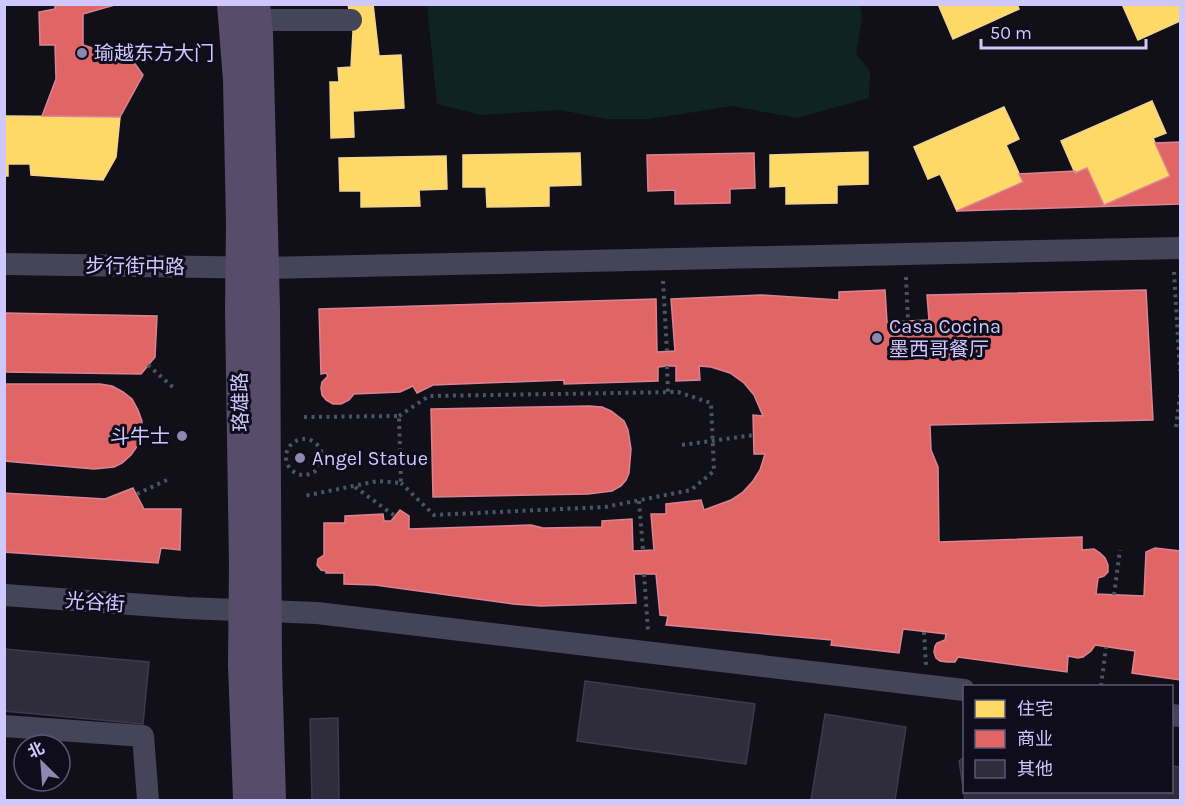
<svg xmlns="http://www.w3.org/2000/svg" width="1185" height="805" viewBox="0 0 1185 805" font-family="Karla,'Noto Sans SC',sans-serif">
	<rect width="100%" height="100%" fill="#111018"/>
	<!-- green -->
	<polygon fill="#0f2323" points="427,5 860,5 862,18 856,54 870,71 869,98 797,118 732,106 649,119 606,119 560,110 482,115 437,104"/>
	<!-- homes -->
	<g fill="#ffd966" stroke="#f0d494" stroke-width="1.5">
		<polygon points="348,4 373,4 379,56 401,55 404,108 353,111 354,137 331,138 330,82 339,82 338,68 351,67 353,32"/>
		<polygon points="938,4 1017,4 1019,9 953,39"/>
		<polygon points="1122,4 1180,4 1180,21 1138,40"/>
		<polygon points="1152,101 1166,133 1153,138 1170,176 1104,205 1087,168 1075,173 1061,141"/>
		<polygon points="1004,107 1019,139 1006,145 1023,182 957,211 940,174 928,179 914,147"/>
		<polygon points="4,116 120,117 116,157 103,180 31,175 30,164 8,164 8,176 4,176"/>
		<polygon points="868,152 868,184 837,185 837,203 786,204 786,186 770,187 770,155"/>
		<polygon points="580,153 581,185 549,186 549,206 487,207 486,187 463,187 463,155"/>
		<polygon points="446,156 447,189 419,190 420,206 361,207 361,191 340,191 339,158"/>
	</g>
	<!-- shops -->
	<g fill="#e06666" stroke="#db8394" stroke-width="1.5">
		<polygon points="55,4 118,4 83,14 83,45 133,61 143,75 120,117 42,116 56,79 55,45 40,45 39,12 55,9"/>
		<polygon points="1180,142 1180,204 957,211 1023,182 1019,174 1075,171 1075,173 1087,168 1104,205 1170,176 1155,143"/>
		<polygon points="754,153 755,188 730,189 730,203 675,204 675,190 648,191 647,155"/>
		<polygon points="885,290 887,322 929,320 927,295 1146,290 1153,420 930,425 931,450 938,467 939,542 1082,537 1082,550 1094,549 1100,553 1105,558 1108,565 1108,572 1104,576 1098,578 1096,594 1144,596 1146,552 1155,548 1180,551 1180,680 1132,673 1135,651 1095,645 1091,651 1083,657 1078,658 1068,656 1067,672 958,657 955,662 947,662 940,661 936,658 934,652 935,646 937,643 945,640 946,634 903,629 899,653 831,645 832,640 666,625 668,616 660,615 656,574 634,574 636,603 541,606 513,604 375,585 344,584 344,573 326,573 326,571 321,570 317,565 318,559 324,555 324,523 345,523 345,516 383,514 384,521 391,521 400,510 409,516 409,529 531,525 543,528 602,527 602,521 632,519 633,551 654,550 651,514 666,514 666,504 701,500 704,510 731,500 743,492 753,481 760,470 765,454 754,454 753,415 763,416 754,395 744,383 730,373 711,367 699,366 700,380 676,381 676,366 667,366 658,367 658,381 564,384 564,380 433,385 417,393 413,386 400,392 354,394 349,400 341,404 333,404 326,400 322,395 321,388 322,382 328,376 326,373 321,374 319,309 656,299 657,352 675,351 671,299 761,295 839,300 839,292"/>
		<polygon points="4,313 157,316 155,357 141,374 4,372"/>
		<polygon points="4,384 100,384 112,386 123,392 132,399 138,410 142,421 141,434 138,445 131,455 122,463 114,467 94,469 4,461"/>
		<polygon points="589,406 602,407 611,411 624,421 628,430 631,449 629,473 626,480 621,486 612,491 588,494 433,497 431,409"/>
		<polygon points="133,488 144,509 181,509 180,550 161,548 158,563 4,552 4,493 105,499"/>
	</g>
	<!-- building -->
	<g fill="#2f2c3c" stroke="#3c3a4d" stroke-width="1.5">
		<polygon points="4,649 149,662 143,724 4,711"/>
		<polygon points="585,681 755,704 746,764 577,741"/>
		<polygon points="825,714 906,727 895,800 811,800"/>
		<polygon points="338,718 339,800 312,800 310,719"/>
		<polygon points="964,757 964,792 1172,792 1172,766 1180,767 1180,800 965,800 959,761"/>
	</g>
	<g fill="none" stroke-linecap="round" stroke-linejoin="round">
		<!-- path -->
		<g stroke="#485662" stroke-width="4" stroke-dasharray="3 4.5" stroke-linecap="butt">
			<polyline points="1174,272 1180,371"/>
			<polyline points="906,277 908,321"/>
			<polyline points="663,281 667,351"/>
			<polyline points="148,365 175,389"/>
			<polyline points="667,366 668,392"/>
			<polyline points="399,416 429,396 678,392 711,403 714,471 691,490 605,507 434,515 401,483"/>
			<polyline points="304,417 399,416 401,483 378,481 304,496"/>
			<polyline points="1176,427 1180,395"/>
			<circle cx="304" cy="457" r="18"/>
			<polyline points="682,445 754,435"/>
			<polyline points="322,456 341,457"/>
			<polyline points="355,487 395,516"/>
			<polyline points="137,494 171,478"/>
			<polyline points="639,501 643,550"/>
			<polyline points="644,574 648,630"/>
			<polyline points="1114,595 1120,550"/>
			<polyline points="924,632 926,665"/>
			<polyline points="1101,686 1106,647"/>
		</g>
		<!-- minor -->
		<g stroke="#454459" stroke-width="22">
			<polyline points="258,20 351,20"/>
			<polyline points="4,264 265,268 1180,248"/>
			<polyline points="4,595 186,608 317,613 964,690"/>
			<polyline points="1172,715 1180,716"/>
			<polyline points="4,726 143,736 148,800"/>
		</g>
		<!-- major -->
		<g stroke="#584c6b" stroke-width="28">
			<polyline points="231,4 237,80 240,224 239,310 243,565 242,665 247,800"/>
			<polyline points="256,4 259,34 266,310 268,665 272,800"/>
		</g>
	</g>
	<!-- markers -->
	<g fill="#8c88ae" stroke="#0f0c1c" stroke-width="2">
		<circle cx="82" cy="53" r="6"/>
		<circle cx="877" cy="338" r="6"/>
		<circle cx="182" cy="436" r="6"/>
		<circle cx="300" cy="458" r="6"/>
	</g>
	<g text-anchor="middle" stroke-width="6" stroke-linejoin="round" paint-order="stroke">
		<!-- poi labels -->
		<g font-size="20" fill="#cec8fe" stroke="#0f0c1c" text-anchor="start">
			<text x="94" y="60">瑜越东方大门</text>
			<text x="889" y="333">Casa Cocina<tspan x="889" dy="23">墨西哥餐厅</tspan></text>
			<text x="170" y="443" text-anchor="end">斗牛士</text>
			<text x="312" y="465">Angel Statue</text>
		</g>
		<!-- street labels -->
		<g font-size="20" fill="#cec8fe" stroke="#0f0c1c">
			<text transform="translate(135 266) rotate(1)" y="7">步行街中路</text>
			<text transform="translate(240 402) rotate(-91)" y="7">珞雄路</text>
			<text transform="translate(95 602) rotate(4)" y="7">光谷街</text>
		</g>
	</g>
	<!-- border -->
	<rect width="1185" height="805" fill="none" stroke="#cec8fe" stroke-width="12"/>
	<!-- legend -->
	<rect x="963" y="685" width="210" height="108" fill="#0f0c1c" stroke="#5b5776" stroke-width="1.5"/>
	<rect x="975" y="700" width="30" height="18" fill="#ffd966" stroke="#5b5776" stroke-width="1.5"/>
	<text x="1017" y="715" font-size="18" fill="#cec8fe">住宅</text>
	<rect x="975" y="730" width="30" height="18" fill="#e06666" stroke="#5b5776" stroke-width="1.5"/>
	<text x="1017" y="745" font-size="18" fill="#cec8fe">商业</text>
	<rect x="975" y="760" width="30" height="18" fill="#2f2c3c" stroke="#5b5776" stroke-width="1.5"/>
	<text x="1017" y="775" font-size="18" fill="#cec8fe">其他</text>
	<!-- north arrow -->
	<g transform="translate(42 763) rotate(335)"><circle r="28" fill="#0f0c1c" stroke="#5b5776" stroke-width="1.5"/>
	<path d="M0-4.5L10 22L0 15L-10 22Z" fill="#8c88ae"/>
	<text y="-9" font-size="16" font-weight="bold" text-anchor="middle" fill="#cec8fe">北</text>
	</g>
	<!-- scale -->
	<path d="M981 39v9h165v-9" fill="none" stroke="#cec8fe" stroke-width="3"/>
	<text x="990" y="39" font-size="18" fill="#cec8fe" stroke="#0f0c1c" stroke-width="4.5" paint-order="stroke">50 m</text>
</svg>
